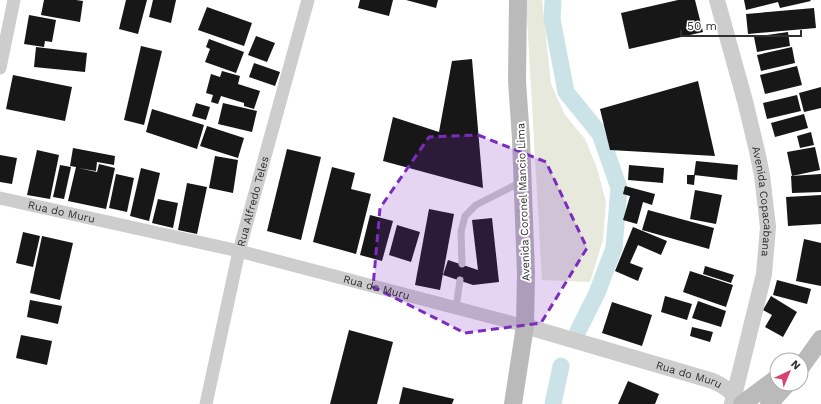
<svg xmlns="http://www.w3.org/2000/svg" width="821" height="404" viewBox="0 0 821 404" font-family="'Work Sans',sans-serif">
	<rect width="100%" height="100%" fill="#fff"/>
	<!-- green -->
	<polygon fill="#e6e9dc" points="526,0 542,0 551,84 565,115 585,139 597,168 606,202 603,240 590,282 542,280"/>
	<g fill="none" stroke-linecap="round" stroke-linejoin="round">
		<!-- canal -->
		<g stroke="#cbe3e7" stroke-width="17">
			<polyline points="553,0 552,19 566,92 600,134 619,188 614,248 597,293 578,331"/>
			<polyline points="553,404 561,366"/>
		</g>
	</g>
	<!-- building -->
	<g fill="#171717">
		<polygon points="44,0 76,0 83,1 80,22 41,15"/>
		<polygon points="126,0 147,0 138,34 119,29"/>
		<polygon points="153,0 176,0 171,23 149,17"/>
		<polygon points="360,0 393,0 389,16 358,8"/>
		<polygon points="406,0 438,0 436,8"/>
		<polygon points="678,0 695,0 703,32 629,49 621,13"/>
		<polygon points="744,0 810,0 811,1 780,8 778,2 746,10"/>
		<polygon points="207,7 252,23 244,46 198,30"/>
		<polygon points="814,8 816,28 748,34 746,14"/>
		<polygon points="29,15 56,20 52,42 45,41 44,47 24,44"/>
		<polygon points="788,32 790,46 757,52 754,37"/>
		<polygon points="256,36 275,43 267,62 248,55"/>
		<polygon points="209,39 244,52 236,73 205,62 210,49 206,47"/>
		<polygon points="141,46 162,51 144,125 124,120"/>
		<polygon points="36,47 87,53 85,72 34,67"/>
		<polygon points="792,47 795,63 761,71 757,55"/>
		<polygon points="472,59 483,188 383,161 393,117 439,132 452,61"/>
		<polygon points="254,63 280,72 275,86 249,77"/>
		<polygon points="797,66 802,85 765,94 760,75"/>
		<polygon points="222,71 240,76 238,84 260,91 254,109 244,106 244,103 221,96 218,104 211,102 213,95 206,93 211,74 220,77"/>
		<polygon points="13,75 72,87 65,121 6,109"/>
		<polygon points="698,81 715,156 610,150 600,109"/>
		<polygon points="821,87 821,108 804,112 799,93"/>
		<polygon points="797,95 801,111 767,119 763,103"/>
		<polygon points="196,103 210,107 206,120 192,116"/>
		<polygon points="223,103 257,111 252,132 218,124"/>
		<polygon points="152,109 204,125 197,149 146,132"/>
		<polygon points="804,114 808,128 775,137 771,123"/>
		<polygon points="207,126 244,138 238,158 200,146"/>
		<polygon points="811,132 814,145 800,148 797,136"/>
		<polygon points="815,147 820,170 792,176 787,152"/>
		<polygon points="73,148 115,156 114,165 97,162 96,171 78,168 97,172 99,164 115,168 106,209 68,201 76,167 70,166"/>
		<polygon points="287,149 321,157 301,240 267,231"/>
		<polygon points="37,150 59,155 50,199 27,195"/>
		<polygon points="0,155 17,158 12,184 0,182"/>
		<polygon points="215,156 238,160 233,193 209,188"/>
		<polygon points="696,161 738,165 737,180 694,175"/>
		<polygon points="60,165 71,167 64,199 53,197"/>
		<polygon points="629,165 664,168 663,183 628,180"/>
		<polygon points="332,167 355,173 351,189 371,194 356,254 313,242"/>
		<polygon points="141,168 160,173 149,221 130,216"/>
		<polygon points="116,174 134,178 127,212 109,208"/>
		<polygon points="821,174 821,192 792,193 791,176"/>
		<polygon points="687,175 695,175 694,185 687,184"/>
		<polygon points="187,183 207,187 197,234 178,230"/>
		<polygon points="625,186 655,194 652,205 643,202 637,224 623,220 630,196 623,194"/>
		<polygon points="695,190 722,195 716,224 690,219"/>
		<polygon points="821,195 821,224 788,226 786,197"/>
		<polygon points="158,199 178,203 173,228 152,223"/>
		<polygon points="429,209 454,214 440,290 415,285"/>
		<polygon points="648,210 714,228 709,249 642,230"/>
		<polygon points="370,215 393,221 382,261 360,255"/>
		<polygon points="492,218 499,282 473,285 443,275 448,260 478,270 472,220"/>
		<polygon points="397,225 420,232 411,262 389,255"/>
		<polygon points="633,227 667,241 661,255 638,245 630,263 643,268 638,281 615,271"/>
		<polygon points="23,232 40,236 33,267 16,263"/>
		<polygon points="42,236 73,243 60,300 30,293"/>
		<polygon points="804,239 821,243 821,286 796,281"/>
		<polygon points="705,266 734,275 731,283 703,274"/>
		<polygon points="690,271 733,285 726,307 683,292"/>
		<polygon points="777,280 811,289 807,304 773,295"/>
		<polygon points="665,296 692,304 687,320 661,312"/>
		<polygon points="771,296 797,312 783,337 765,327 772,315 763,310"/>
		<polygon points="30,300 62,306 58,324 27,317"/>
		<polygon points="698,301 726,311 721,327 692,318"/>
		<polygon points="612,302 652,315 642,346 602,333"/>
		<polygon points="692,327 713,332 710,342 690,336"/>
		<polygon points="349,330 393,342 377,404 330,404"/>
		<polygon points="21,335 52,341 47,365 16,358"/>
		<polygon points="628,381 659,394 655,404 618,404"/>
		<polygon points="403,387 454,399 452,404 399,404"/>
	</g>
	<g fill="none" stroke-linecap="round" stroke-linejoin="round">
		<!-- service -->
		<g stroke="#cdcdcd" stroke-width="7">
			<polyline points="462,264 461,232 465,216 476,205 521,182"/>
			<polyline points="456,308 460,280"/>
		</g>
		<!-- minor -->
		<g stroke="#cdcdcd" stroke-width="13">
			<polyline points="0,68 14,0"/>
			<path id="s1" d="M0,198L239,251L525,326"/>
			<path id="s2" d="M206,404L239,251L308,0"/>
		</g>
		<!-- tertiary -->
		<g stroke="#cdcdcd" stroke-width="16">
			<path id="s3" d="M717,0L745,101L757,151L762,175L768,227L764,274L732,404"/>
			<path id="s4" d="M525,326L713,381C724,386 732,391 740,401"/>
		</g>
		<!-- secondary -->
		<g stroke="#bababa" stroke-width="18">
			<polyline points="801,367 821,339"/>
			<polyline points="513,404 525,326 526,274 521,139 517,81 518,0"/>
			<polyline points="742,404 777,378"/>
			<polyline points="769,404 787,384"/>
		</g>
	</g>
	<!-- marked area -->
	<path fill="#7b2cbf" fill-opacity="0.2" stroke="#7b2cbf" stroke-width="3" stroke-dasharray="8 5" stroke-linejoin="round" d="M478,135L546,162L587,248L541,323L465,333L373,287L380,208L429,137Z"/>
	<g text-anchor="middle" stroke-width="4" stroke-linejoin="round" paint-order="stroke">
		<!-- street labels -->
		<g font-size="11" fill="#303030" stroke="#fff">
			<text dy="4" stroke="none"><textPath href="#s2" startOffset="208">Rua Alfredo Teles</textPath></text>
			<text transform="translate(523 202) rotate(-92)" y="4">Avenida Coronel Mancio Lima</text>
			<text dy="4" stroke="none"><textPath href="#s3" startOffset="207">Avenida Copacabana</textPath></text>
			<text dy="4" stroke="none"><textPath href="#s1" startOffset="63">Rua do Muru</textPath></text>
			<text dy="4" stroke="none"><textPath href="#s1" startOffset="387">Rua do Muru</textPath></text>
			<text dy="4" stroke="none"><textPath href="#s4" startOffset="171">Rua do Muru</textPath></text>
		</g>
	</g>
	<!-- north arrow -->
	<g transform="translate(789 372) rotate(44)"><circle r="19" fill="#ffffff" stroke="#acacac"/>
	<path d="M0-3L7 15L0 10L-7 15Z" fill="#d6436f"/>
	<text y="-6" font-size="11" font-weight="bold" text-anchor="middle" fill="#303030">N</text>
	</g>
	<!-- scale -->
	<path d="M681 30v6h120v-6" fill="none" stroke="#303030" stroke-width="2"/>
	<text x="687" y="30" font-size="12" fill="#303030" stroke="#ffffff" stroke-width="3" paint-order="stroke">50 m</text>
</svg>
